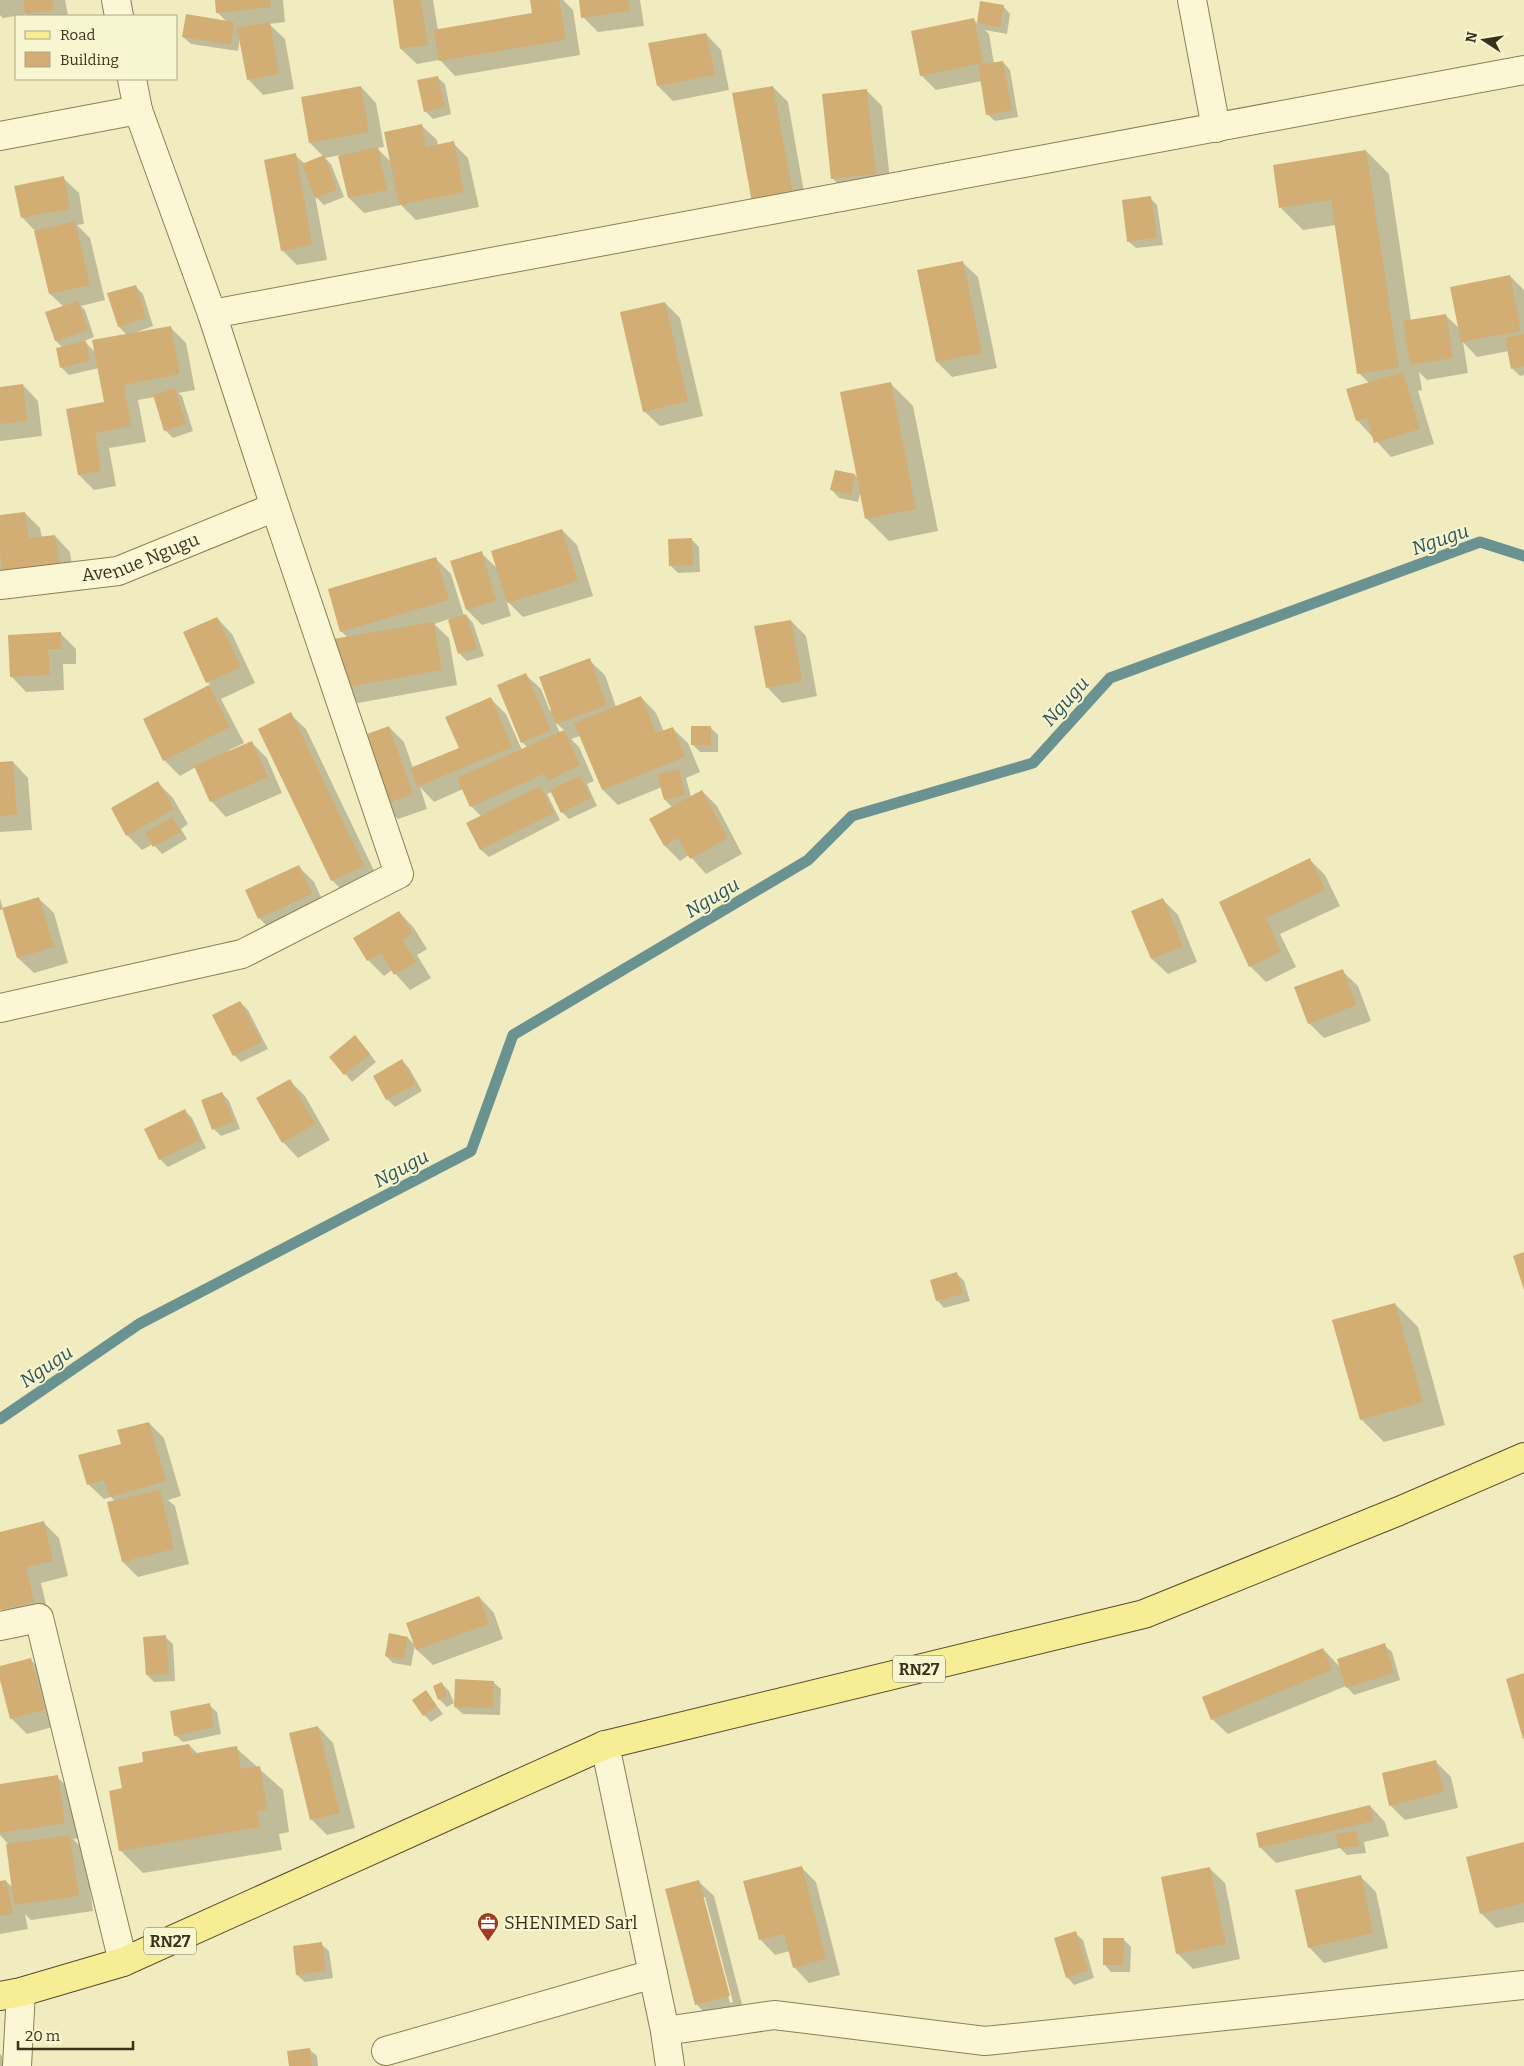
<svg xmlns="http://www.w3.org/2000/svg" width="1524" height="2066" viewBox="0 0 1524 2066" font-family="Bitter,serif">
	<rect width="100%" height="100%" fill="#f1ecc0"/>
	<!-- shadow -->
	<g fill="#0003" fill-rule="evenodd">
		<polygon points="0,0 65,0 68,16 28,16 27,14 3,18 0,15"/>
		<polygon points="216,0 283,0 285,22 269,24 285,39 294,89 263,95 248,79 240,38 238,51 191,44 183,37 227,22 217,12"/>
		<polygon points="394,0 433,0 438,30 533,14 531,0 563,0 573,10 580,55 455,76 440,60 417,64 401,49"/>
		<polygon points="580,0 640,0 644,26 598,32 583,17"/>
		<polygon points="981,3 1003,6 1010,14 1007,34 985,30 989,34 994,64 1003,62 1010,70 1018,117 995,121 987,114 982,81 936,90 921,75 973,19 978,24"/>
		<polygon points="706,34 721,50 729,90 673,101 658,86"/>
		<polygon points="437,77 445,84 451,114 433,119 425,111"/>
		<polygon points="361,87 376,103 384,147 377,148 392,163 421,125 437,140 438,146 453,143 468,158 479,207 416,220 401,205 364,213 349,198 340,155 325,158 331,164 344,197 324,205 315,196 327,260 297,265 282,250 295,155 305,164 324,157 310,143"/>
		<polygon points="773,87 788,102 808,215 769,222"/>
		<polygon points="867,91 882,106 891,189 847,193 832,178"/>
		<polygon points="1366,151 1389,174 1411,321 1445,315 1460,329 1510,276 1524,290 1524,375 1520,376 1512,368 1509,351 1477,357 1463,342 1468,373 1427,380 1419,372 1422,390 1418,391 1434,444 1391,457 1357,420 1369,383 1359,373 1336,225 1303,230 1281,208"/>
		<polygon points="63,178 79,193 84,224 77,225 90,238 105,300 81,306 85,310 94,337 84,341 96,353 127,335 119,327 135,286 143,294 153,326 129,335 171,328 186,343 195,390 178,393 182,396 193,431 173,438 165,430 155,397 138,400 146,442 109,448 116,486 94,490 79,475 105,403 99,368 69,375 62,368 57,349 63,348 56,341 47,313 64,307 50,294 35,231 22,217"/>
		<polygon points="1150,198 1157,205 1163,245 1136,248 1128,241"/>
		<polygon points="962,262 978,277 997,368 952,377 937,362 919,271"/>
		<polygon points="665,303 680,318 703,416 660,426 644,411"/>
		<polygon points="891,384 913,406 938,531 889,541 866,518 861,489 858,502 839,498 832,490 855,475 859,480"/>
		<polygon points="23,385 38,401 42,436 0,441 0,388"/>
		<polygon points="25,513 40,528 42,538 55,536 70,552 74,581 0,588 0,517"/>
		<polygon points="562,530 577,545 593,596 523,617 506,600 511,616 482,625 467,610 481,553 498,569"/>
		<polygon points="691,539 699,547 700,572 678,573 671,566"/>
		<polygon points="436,559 451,574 464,616 466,615 473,623 484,656 467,661 460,654 449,619 434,624 449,638 457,685 358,703 342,687 348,638 341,631"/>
		<polygon points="217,618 232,634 255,683 221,699 244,743 229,750 230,752 252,743 267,758 282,793 226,817 211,801 196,767 180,776 164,760 144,719 210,686 185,633"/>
		<polygon points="791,621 806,636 817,696 782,703 767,687"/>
		<polygon points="61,634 76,649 76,664 63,664 64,690 26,692 11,676"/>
		<path d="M589,660L605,675L616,707L641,697L656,713L664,732L672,728L688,743L700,772L686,778L691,797L702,791L717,806L742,854L706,874L689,855L680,861L665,846L650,819L672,807L665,800L662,787L618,805L603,790L580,736L571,739L579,747L594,781L587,784L597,806L569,819L562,812L552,792L547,794L560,820L489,857L481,850L468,824L482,817L471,806L463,789L434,802L420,787L427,809L398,819L383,804L389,727L404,742L413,768L460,749L491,699L506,714L522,750L528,748L522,742L525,674L541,689L550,711ZM555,722L565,731L560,733Z"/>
		<polygon points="290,714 306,729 379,881 347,896 332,880"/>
		<polygon points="711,728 718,735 718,752 700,752 692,744"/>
		<polygon points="13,762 28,778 32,830 0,832 0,763"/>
		<polygon points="158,783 173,798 188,824 181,829 187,839 162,854 153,844 142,850 127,835"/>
		<polygon points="1310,860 1325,875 1340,906 1280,934 1296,967 1266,982 1250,966 1220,902"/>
		<polygon points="299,867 314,882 327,910 275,934 260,919 247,890"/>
		<polygon points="0,898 3,909 38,898 54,913 68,963 34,973 18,958 4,909 0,910"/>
		<polygon points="1162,899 1178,915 1197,962 1168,974 1152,959 1133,911"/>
		<polygon points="399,912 414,928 427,949 417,955 431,978 410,990 392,970 384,976 368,960 355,939"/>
		<polygon points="1342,971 1358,986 1371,1021 1324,1038 1309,1023"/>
		<polygon points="240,1002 248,1010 268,1049 241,1062 234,1055"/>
		<polygon points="362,1044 376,1062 352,1082 331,1057"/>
		<polygon points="402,1061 409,1068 422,1091 395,1107 387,1099 374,1076"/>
		<polygon points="290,1081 305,1096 330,1140 298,1158 283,1142"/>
		<polygon points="222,1093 229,1101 240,1129 221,1136 214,1129"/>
		<polygon points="184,1110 192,1118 206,1148 168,1167 160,1159"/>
		<polygon points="957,1274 964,1281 970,1301 944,1308 937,1300"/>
		<polygon points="1395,1304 1418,1327 1445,1425 1384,1442 1361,1419"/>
		<polygon points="149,1423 164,1438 181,1496 168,1500 175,1506 189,1564 138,1577 123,1562 116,1502 111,1497 104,1499 88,1484 123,1445"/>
		<polygon points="43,1522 59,1538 68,1576 41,1583 49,1617 16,1625 0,1607 0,1533"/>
		<polygon points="479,1597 494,1613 503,1639 433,1665 417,1650 408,1623"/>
		<polygon points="165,1637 173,1644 175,1681 154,1682 147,1675"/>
		<polygon points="408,1638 415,1645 411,1666 393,1663 386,1656"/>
		<polygon points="1384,1645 1392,1652 1400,1680 1354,1695 1346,1686 1228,1734 1212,1719 1323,1649 1340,1667"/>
		<polygon points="31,1660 46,1675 60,1725 27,1734 11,1718 0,1668"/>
		<polygon points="493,1682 501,1689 500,1715 463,1714 455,1707"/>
		<polygon points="442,1684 449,1691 454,1703 447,1707 439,1699"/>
		<polygon points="426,1692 443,1714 431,1722 424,1715"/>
		<polygon points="209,1705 217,1712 221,1734 183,1742 175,1735"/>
		<polygon points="318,1727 333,1743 355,1828 327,1835 311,1819"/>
		<polygon points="189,1745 198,1754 236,1748 283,1790 289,1832 279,1834 282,1850 143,1873 120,1850 123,1789 145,1763"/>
		<polygon points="1436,1762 1451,1777 1458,1808 1405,1820 1390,1805"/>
		<polygon points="57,1777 73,1792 80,1838 73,1839 85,1851 93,1911 31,1920 25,1914 28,1929 0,1934 0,1882 6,1881 13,1888 9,1845 0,1835 0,1785"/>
		<polygon points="1370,1806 1385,1822 1389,1836 1364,1842 1366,1853 1347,1855 1340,1848 1276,1863 1261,1848 1257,1834"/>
		<polygon points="1524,1843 1524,1922 1496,1928 1481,1913"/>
		<polygon points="801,1867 816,1882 840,1975 809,1983 794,1967 790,1951 775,1955 760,1939"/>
		<polygon points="1209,1868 1225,1883 1240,1959 1193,1969 1177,1953"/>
		<polygon points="1361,1877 1376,1892 1388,1948 1324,1963 1309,1947"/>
		<path d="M698,1881L714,1896L744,2012L712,2020L697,2005L666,1890ZM702,1897H705L733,2002L730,2003Z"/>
		<polygon points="1075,1933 1083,1940 1094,1978 1074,1985 1067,1977"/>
		<polygon points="1123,1939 1131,1947 1130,1972 1111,1972 1104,1964"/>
		<polygon points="321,1944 329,1951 333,1978 305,1982 297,1975"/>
		<polygon points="309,2049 317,2056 318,2066 290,2066"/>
		<polygon points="0,2054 2,2056 3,2066 0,2066"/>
	</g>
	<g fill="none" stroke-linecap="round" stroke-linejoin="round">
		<!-- stream -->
		<polyline stroke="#6a9290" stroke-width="11" points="0,1419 139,1324 471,1151 513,1035 808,860 852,816 1033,763 1110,678 1480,542 1524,556"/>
	</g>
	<!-- building -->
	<g fill="#d2ae74">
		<polygon points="23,0 53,0 54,10 25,14"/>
		<polygon points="215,0 270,0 271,7 216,13"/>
		<polygon points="393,0 421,0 428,45 400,49"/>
		<polygon points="530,0 559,0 566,40 439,61 433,30 532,13"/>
		<polygon points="579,0 628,0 630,11 581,18"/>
		<polygon points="980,1 1004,5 1000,27 977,23"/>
		<polygon points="186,14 234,22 231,45 182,37"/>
		<polygon points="974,18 983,63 920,76 911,31"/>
		<polygon points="270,22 279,74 247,80 237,28"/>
		<polygon points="706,33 715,75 657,86 648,43"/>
		<polygon points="1003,61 1012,110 986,115 978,65"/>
		<polygon points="438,76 445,107 424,112 417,80"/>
		<polygon points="361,86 369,132 309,143 301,97"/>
		<polygon points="773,86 794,200 753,208 732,93"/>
		<polygon points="867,89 876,174 831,179 822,94"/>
		<polygon points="422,124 426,147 454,141 464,192 399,205 384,132"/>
		<polygon points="378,147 387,190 348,198 338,156"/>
		<polygon points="1366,150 1399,368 1357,374 1331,200 1279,208 1273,165"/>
		<polygon points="296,153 312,245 281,251 264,160"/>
		<polygon points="324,155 337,190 315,198 302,164"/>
		<polygon points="64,176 70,209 21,218 14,186"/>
		<polygon points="1151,196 1157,237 1127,242 1122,200"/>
		<polygon points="75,221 90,285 49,294 34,231"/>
		<polygon points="963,261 982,353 936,362 917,270"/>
		<polygon points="1510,275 1521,331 1461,342 1450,287"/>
		<polygon points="136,285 146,318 118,327 107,293"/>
		<polygon points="78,301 88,330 55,341 45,312"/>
		<polygon points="665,302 688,401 643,412 620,312"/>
		<polygon points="1446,314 1453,358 1410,365 1403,321"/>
		<polygon points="171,326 180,374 124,385 131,426 95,433 101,471 78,475 66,409 104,402 92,340"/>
		<polygon points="1524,334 1524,366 1511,369 1505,338"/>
		<polygon points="86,341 90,361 60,368 56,348"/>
		<polygon points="1403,372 1420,429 1374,443 1367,418 1356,421 1346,389"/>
		<polygon points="891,382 916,509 865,519 840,392"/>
		<polygon points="23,384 27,421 0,424 0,387"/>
		<polygon points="175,388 186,424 164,431 153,395"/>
		<polygon points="835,470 855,474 851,495 830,490"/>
		<polygon points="25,512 29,538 55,535 60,566 3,574 0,553 0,515"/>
		<polygon points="562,529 578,581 507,603 491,551"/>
		<polygon points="692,538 693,565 669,566 668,539"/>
		<polygon points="482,551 496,601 466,610 450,561"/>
		<polygon points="436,557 449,600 340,632 328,589"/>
		<polygon points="466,614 477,649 458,654 448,620"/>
		<polygon points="217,617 241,667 206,683 183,632"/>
		<polygon points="791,620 802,681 766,688 754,626"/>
		<polygon points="434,622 442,670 341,688 333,639"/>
		<polygon points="61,632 62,649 48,649 50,675 10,677 8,635"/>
		<polygon points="590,658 607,705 556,724 539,677"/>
		<polygon points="526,673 551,730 521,743 497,685"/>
		<polygon points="209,685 230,727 163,761 143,719"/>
		<polygon points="641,696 656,733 673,727 685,757 602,790 574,723"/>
		<polygon points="491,697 512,747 417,787 410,768 459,748 445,717"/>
		<polygon points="291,712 364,866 331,881 258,729"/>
		<polygon points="389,726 413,794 382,805 359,737"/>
		<rect x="691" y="726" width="20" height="19"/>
		<polygon points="564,730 580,765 547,781 544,774 470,807 457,778"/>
		<polygon points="252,741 268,777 210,802 194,766"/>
		<polygon points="13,761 17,815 0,816 0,762"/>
		<polygon points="679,769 685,795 664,800 657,774"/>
		<polygon points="580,776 591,798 561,813 550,790"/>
		<polygon points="158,781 174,809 126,836 111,808"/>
		<polygon points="540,786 554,813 480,850 466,823"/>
		<polygon points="702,790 728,838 690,859 678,838 664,846 649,819"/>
		<polygon points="172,817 181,832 153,847 145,833"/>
		<polygon points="1310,858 1325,890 1266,918 1281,952 1249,967 1219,902"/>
		<polygon points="299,865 312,894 258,919 245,890"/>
		<polygon points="39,897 54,947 17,958 2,908"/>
		<polygon points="1163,898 1183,947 1151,959 1131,911"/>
		<polygon points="399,911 413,933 403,940 416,962 394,975 381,953 367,961 353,938"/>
		<polygon points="1343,969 1356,1005 1308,1024 1294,987"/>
		<polygon points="240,1001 262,1042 233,1056 212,1015"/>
		<polygon points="355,1035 370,1054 344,1075 329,1057"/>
		<polygon points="402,1059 416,1084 386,1100 373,1076"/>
		<polygon points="290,1079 315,1124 282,1143 256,1098"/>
		<polygon points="222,1092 234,1122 212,1130 201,1100"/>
		<polygon points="185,1109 200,1140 159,1160 144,1129"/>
		<polygon points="1524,1252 1524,1290 1513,1256"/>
		<polygon points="957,1272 963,1294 936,1301 930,1280"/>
		<polygon points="1395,1303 1423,1402 1360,1420 1332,1320"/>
		<polygon points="149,1422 166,1481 110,1497 104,1480 87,1485 78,1455 121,1444 117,1430"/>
		<polygon points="160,1490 174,1549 122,1562 107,1502"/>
		<polygon points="44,1521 53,1561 26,1567 34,1602 0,1610 0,1532"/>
		<polygon points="479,1596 489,1624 416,1650 406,1623"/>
		<polygon points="389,1633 408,1637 404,1659 385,1656"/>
		<polygon points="166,1635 169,1674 146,1675 143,1637"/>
		<polygon points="1385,1643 1394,1673 1346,1688 1337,1659"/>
		<polygon points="1323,1648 1332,1670 1211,1720 1202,1697"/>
		<polygon points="31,1658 45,1710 10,1719 0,1680 0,1666"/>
		<polygon points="1524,1673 1524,1739 1523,1739 1506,1679"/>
		<polygon points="455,1679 494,1681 493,1708 454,1707"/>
		<polygon points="442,1682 447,1696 438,1700 433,1686"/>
		<polygon points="426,1690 437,1706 423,1716 412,1700"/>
		<polygon points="210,1703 214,1727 174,1736 170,1711"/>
		<polygon points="318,1726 340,1813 310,1820 289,1733"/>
		<polygon points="189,1744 191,1754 237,1746 241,1769 260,1766 267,1809 257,1811 260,1827 119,1851 109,1791 122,1788 118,1767 143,1762 142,1752"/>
		<polygon points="1436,1760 1444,1792 1389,1806 1382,1773"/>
		<polygon points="58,1775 65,1823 0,1833 0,1784"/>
		<polygon points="1370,1805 1374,1821 1259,1848 1256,1833"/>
		<polygon points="1357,1831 1359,1846 1338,1848 1336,1834"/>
		<polygon points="70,1835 79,1896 14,1905 6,1844"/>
		<polygon points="1524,1842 1524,1903 1480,1914 1466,1857"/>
		<polygon points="802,1866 826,1959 793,1968 784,1934 759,1940 743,1881"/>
		<polygon points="1210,1867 1226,1944 1176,1954 1161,1877"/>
		<polygon points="1361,1875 1373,1933 1308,1948 1295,1890"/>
		<polygon points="6,1880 13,1914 0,1916 0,1881"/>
		<polygon points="699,1880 730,1996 695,2005 665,1889"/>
		<polygon points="1076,1931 1088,1971 1066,1978 1054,1938"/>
		<polygon points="1103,1938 1124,1938 1123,1965 1103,1965"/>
		<polygon points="322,1942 326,1971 296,1975 293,1946"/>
		<polygon points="310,2048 312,2066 289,2066 287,2051"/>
	</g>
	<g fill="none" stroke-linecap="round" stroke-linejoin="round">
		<!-- minor casing -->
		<g stroke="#8c7e57" stroke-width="30">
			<g id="minor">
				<polyline points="116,0 119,16"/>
				<polyline points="1192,0 1216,128"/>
				<polyline points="0,136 138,110"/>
				<polyline points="212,314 1524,70"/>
				<path id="s1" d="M0,585L118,571L275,507"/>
				<polyline points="0,1008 242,954 399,874 275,507 212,314 138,110 132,79"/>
				<polyline points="0,1626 39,1618 123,1962"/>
				<polyline points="605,1745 665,2031 670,2066"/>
				<polyline points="665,2031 774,2015 985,2041 1524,1985"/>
				<polyline points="386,2051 653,1974"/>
				<polyline points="17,2066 21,1992"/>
			</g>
		</g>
		<!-- primary casing -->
		<g stroke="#594a2c" stroke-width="30">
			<polyline id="primary" points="0,1996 21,1992 123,1962 605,1745 1144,1614 1399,1511 1524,1457"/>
		</g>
		<!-- minor -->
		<use href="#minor" stroke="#fbf7d4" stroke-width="28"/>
		<!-- primary -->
		<use href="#primary" stroke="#f7ed95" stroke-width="28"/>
	</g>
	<!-- icons -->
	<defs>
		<g id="office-pin" transform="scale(1.125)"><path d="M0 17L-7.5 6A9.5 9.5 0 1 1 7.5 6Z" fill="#9f3b23" stroke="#f8f5d1"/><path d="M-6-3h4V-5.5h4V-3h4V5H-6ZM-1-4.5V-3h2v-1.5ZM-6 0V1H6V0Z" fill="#fff"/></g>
	</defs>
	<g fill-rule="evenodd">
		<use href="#office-pin" x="488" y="1923"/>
	</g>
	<g text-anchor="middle" stroke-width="4" stroke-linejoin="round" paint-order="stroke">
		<!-- shield labels -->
		<g fill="#f8f5d1" stroke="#736c52" stroke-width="1">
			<rect x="893" y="1655.5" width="52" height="27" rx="4"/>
			<rect x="144" y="1927.5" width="52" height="27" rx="4"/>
		</g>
		<g font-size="16" font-weight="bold" fill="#3a311c">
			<text x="919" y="1675">RN27</text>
			<text x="170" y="1947">RN27</text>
		</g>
		<!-- street labels -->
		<g font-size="18" fill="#3a311c" stroke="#f8f5d1">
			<text dy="6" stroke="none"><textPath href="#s1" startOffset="144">Avenue Ngugu</textPath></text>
		</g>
		<!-- poi labels -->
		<g font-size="18" fill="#3a311c" stroke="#f8f5d1" text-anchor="start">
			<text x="504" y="1929">SHENIMED Sarl</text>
		</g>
		<!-- water labels -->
		<g font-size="19" font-style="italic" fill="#2a545b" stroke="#f8f5d1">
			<text transform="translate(1440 539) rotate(-19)" y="7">Ngugu</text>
			<text transform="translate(1065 701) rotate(-48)" y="7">Ngugu</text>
			<text transform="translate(712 897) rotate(-31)" y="7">Ngugu</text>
			<text transform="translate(401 1168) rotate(-28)" y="7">Ngugu</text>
			<text transform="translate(46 1366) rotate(-34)" y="7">Ngugu</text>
		</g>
	</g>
	<!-- legend -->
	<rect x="15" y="15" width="162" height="65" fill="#f8f5d1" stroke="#aca789"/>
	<rect x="25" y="31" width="25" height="8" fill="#f7ed95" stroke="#aca789"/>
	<text x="60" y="40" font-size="15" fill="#3a311c">Road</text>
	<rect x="25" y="52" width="25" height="15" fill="#d2ae74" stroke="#aca789"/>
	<text x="60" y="65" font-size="15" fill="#3a311c">Building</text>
	<!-- north arrow -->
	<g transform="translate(1484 40) rotate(282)" stroke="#f8f5d1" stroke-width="4" paint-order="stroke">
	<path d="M0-4L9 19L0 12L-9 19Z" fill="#3a311c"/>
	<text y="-8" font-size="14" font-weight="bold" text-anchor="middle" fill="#3a311c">N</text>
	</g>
	<!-- scale -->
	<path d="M18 2041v8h115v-8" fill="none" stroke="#3a311c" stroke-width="2.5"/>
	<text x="25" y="2041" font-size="15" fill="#3a311c" stroke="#f8f5d1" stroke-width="4" paint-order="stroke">20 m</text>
</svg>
